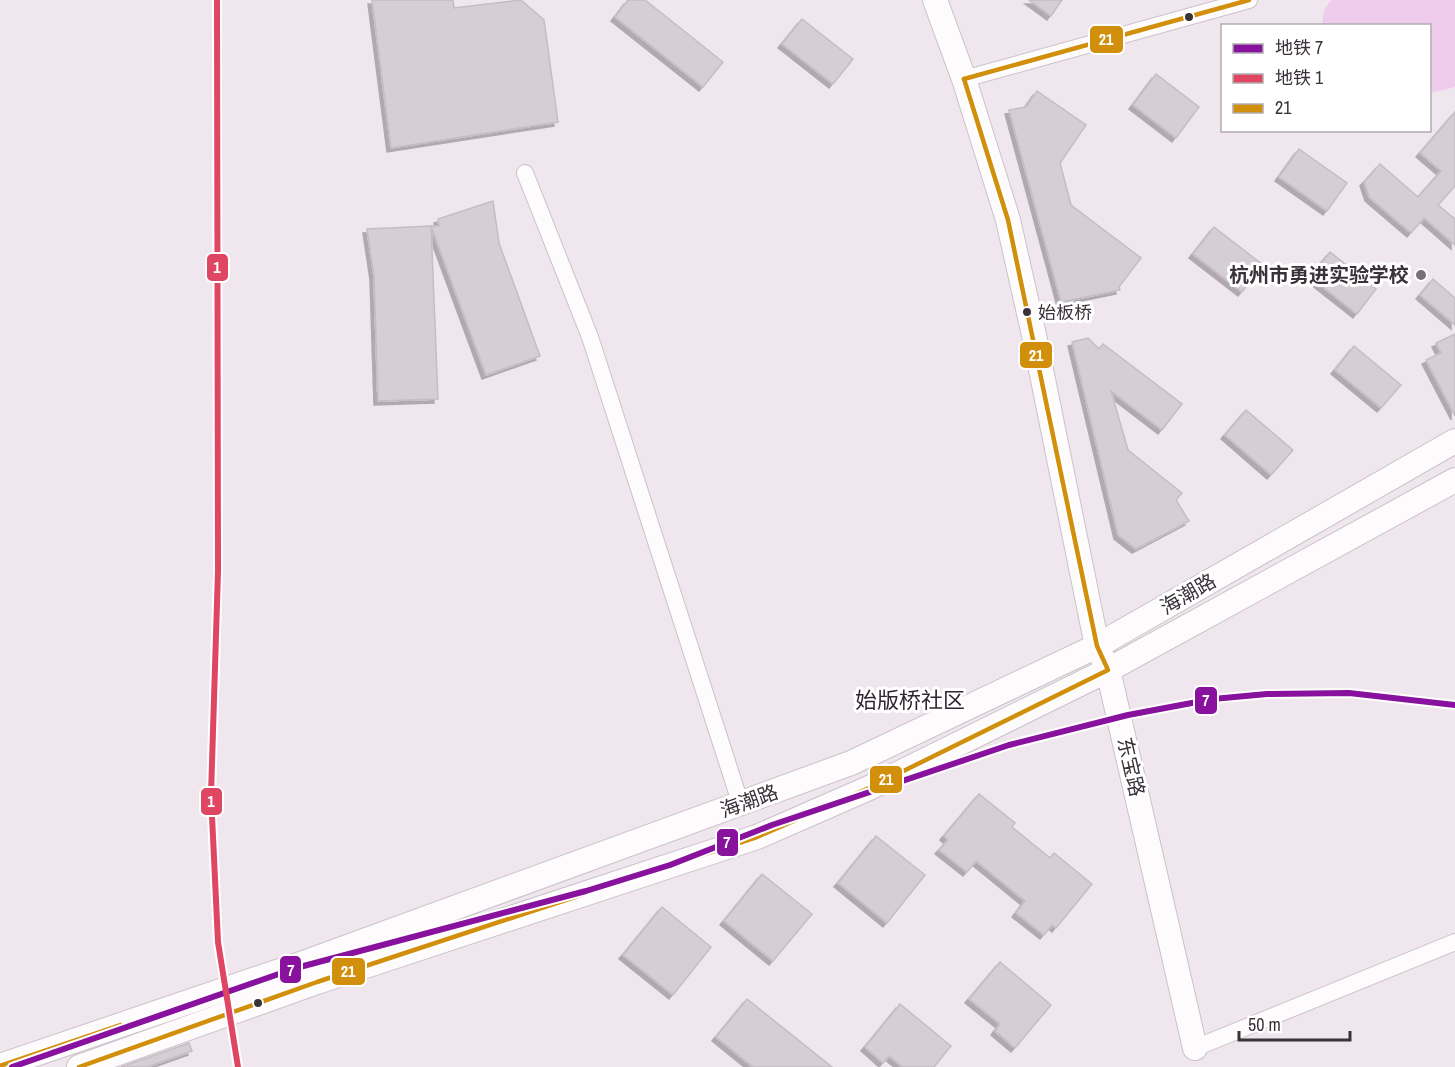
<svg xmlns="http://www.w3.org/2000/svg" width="1455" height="1067" viewBox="0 0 1455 1067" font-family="'Archivo Narrow','Noto Sans SC',sans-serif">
	<defs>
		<filter id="shadow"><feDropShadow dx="-4" dy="4" stdDeviation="0" flood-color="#0004"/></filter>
	</defs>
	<rect width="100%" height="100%" fill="#f0e6ee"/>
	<!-- green -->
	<polygon fill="#efccec" points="1331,0 1455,0 1455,87 1430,93 1430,26 1322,25 1324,10"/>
	<!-- building -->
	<g fill="#d5ced4" stroke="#c5bdc3" stroke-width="1.5" filter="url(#shadow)">
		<polygon points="372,0 453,0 454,8 521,0 544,20 558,122 391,148"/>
		<polygon points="628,0 645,0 723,62 703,87 615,17"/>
		<polygon points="1029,0 1062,0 1051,16"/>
		<polygon points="802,19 853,59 833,84 782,44"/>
		<polygon points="1156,74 1199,107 1176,138 1133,105"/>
		<polygon points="1037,91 1086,125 1060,163 1071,205 1141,258 1119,287 1120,290 1061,302 1009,110 1026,107"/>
		<polygon points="1455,112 1455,186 1438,205 1455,219 1455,245 1424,218 1411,233 1369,197 1364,182 1380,164 1418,197 1441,171 1420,153"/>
		<polygon points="1299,149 1347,183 1327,211 1279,177"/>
		<polygon points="493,201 499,243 540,356 486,375 431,226 439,226 438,219"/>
		<polygon points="431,226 438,399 378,401 374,276 367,229"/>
		<polygon points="1214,227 1263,265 1242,292 1193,254"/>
		<polygon points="1330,252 1376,289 1357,314 1310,277"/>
		<polygon points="1433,279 1455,298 1455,325 1420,295"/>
		<polygon points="1455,334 1455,416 1426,360 1441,353 1436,343"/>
		<polygon points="1088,338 1099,349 1103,344 1182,404 1162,430 1111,391 1128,450 1182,493 1176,500 1189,521 1136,549 1118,535 1072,342"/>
		<polygon points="1354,346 1401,385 1381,408 1335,370"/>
		<polygon points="1246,410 1293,450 1271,475 1225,435"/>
		<polygon points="979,794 1015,823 1012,827 1050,858 1054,853 1092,884 1056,928 1052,925 1044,935 1016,913 1025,901 976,861 967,872 939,850 948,840 944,836"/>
		<polygon points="876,836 925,875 887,923 838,883"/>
		<polygon points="762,874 812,914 773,961 724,921"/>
		<polygon points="662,907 711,947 673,995 623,955"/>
		<polygon points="1000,962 1051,1005 1015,1048 995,1031 1000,1024 969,999"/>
		<polygon points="747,999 832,1067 753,1067 716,1037"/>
		<polygon points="900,1004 951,1046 934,1067 903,1067 889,1056 883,1063 865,1047"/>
		<polygon points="189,1043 192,1051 147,1067 121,1067"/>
	</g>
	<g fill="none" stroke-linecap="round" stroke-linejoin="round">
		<!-- street casing -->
		<g stroke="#cac2c9" stroke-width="18">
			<g id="street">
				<polyline points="964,79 1249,0"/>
				<polyline points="525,173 590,337 741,805"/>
				<polyline points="1195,1048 1455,942"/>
			</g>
		</g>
		<!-- secondary casing -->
		<g stroke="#cac2c9" stroke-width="26">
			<g id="secondary">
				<polyline points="935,0 964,79 1008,220 1034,335 1097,646 1108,670 1195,1048"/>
				<polyline points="0,1066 309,961 851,763 1097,646 1455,441"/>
				<polyline points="79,1067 317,982 757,837 869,788 1108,670 1455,480"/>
			</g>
		</g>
		<!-- street -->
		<use href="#street" stroke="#fdfbfc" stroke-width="16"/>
		<!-- secondary -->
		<use href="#secondary" stroke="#fdfbfc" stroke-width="24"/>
		<!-- bus-1 casing -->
		<g stroke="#fff" stroke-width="9">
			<g id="bus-1">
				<polyline points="964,79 1249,0"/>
				<polyline points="0,1066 121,1025"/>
				<polyline points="79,1067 317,982 757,837 869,788 1108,670 1097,646 1008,220 964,79"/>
			</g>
		</g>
		<!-- bus-1 -->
		<use href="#bus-1" stroke="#d18f0b" stroke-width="4.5"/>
		<!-- metro-1 casing -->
		<g stroke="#fff" stroke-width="10">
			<polyline id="metro-1" points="12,1067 296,968 586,891 670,865 772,825 1009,745 1128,715 1213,699 1267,694 1349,693 1455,705"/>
		</g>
		<!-- metro-2 casing -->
		<g stroke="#fff" stroke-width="10">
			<polyline id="metro-2" points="217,0 218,571 211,795 218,942 238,1067"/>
		</g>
		<!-- metro-1 -->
		<use href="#metro-1" stroke="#88129e" stroke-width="6"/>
		<!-- metro-2 -->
		<use href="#metro-2" stroke="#df4661" stroke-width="6"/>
	</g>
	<!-- markers -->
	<g fill="#393239" stroke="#fff" stroke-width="2">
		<circle cx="1189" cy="17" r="5"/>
		<circle cx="1027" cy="312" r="5"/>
		<circle cx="258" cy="1003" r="5"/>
	</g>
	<circle fill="#797178" stroke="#fff" stroke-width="2" cx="1421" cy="275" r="6"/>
	<g text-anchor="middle" stroke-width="6" stroke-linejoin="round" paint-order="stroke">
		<!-- bus labels -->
		<g font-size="18" fill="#393239" stroke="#fff" text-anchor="start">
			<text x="1038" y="319">始板桥</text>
		</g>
		<!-- poi labels -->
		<g font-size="20" font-weight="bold" fill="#393239" stroke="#fff" text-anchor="end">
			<text x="1409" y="282">杭州市勇进实验学校</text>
		</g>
		<!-- street labels -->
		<g font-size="20" fill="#393239" stroke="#fff">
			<text transform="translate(1188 594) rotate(-30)" y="7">海潮路</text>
			<text transform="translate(1131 767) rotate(77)" y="7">东宝路</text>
			<text transform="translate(749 801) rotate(-20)" y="7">海潮路</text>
		</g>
		<!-- quarter labels -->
		<g font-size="22" fill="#322531" stroke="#fff">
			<text x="910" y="708">始版桥社区</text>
		</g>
	</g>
	<g stroke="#fff" stroke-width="2">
		<rect x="1089" y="25" width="35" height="29" rx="6" fill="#d18f0b"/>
		<rect x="206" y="253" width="23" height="29" rx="6" fill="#df4661"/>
		<rect x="1019" y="341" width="34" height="28" rx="6" fill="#d18f0b"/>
		<rect x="1194" y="686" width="24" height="29" rx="6" fill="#88129e"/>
		<rect x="869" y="765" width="34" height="29" rx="6" fill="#d18f0b"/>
		<rect x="200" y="787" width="23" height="29" rx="6" fill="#df4661"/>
		<rect x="716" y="828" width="23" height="29" rx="6" fill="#88129e"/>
		<rect x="279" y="955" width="23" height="29" rx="6" fill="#88129e"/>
		<rect x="331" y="957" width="35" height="29" rx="6" fill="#d18f0b"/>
	</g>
	<g font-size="16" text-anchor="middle" font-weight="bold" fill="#fff">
		<text x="1106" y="45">21</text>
		<text x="217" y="273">1</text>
		<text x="1036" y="361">21</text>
		<text x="1206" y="706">7</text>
		<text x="886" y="785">21</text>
		<text x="211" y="807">1</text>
		<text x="727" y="848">7</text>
		<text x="291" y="976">7</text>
		<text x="348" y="977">21</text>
	</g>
	<!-- legend -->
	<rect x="1221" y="24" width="210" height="108" fill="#ffffff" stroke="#b0adb0" stroke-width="1.5"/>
	<rect x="1233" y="44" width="30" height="9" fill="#88129e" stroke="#b0adb0" stroke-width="1.5"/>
	<text x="1275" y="54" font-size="18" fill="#393239">地铁 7</text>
	<rect x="1233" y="74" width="30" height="9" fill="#df4661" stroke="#b0adb0" stroke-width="1.5"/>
	<text x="1275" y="84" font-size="18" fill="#393239">地铁 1</text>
	<rect x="1233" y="104" width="30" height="9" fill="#d18f0b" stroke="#b0adb0" stroke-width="1.5"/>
	<text x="1275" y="114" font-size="18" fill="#393239">21</text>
	<!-- scale -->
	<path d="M1239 1031v9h111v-9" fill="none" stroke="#393239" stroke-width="3"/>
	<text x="1248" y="1031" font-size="18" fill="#393239" stroke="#ffffff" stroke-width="4.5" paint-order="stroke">50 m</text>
</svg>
